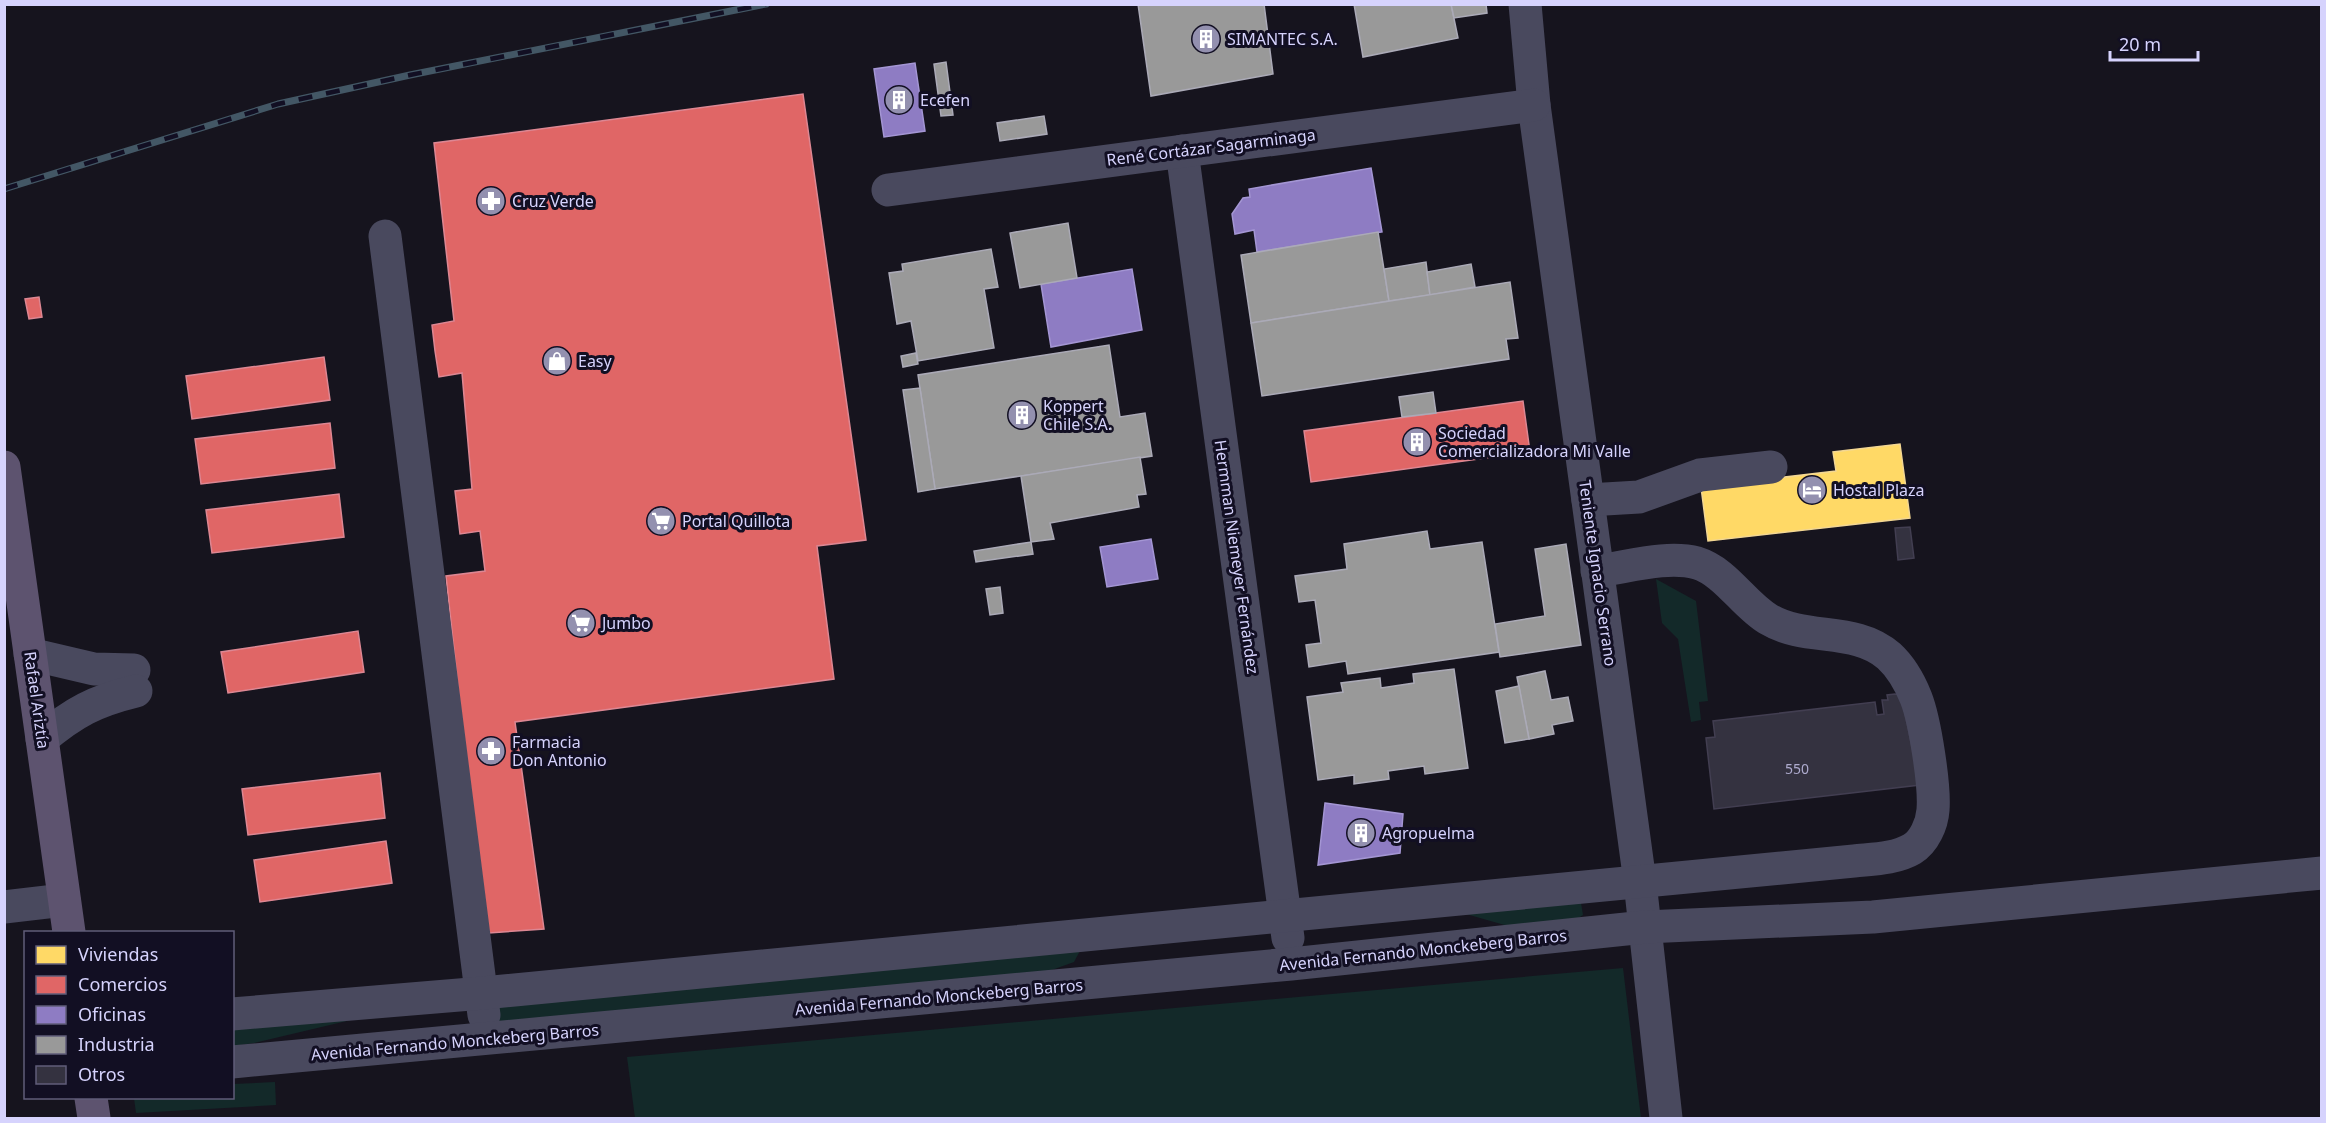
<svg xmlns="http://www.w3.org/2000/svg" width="2326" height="1123" viewBox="0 0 2326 1123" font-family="'Noto Sans',sans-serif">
	<rect width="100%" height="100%" fill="#16141e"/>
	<!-- green -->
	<g fill="#132929">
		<polygon points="1656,579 1696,601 1708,701 1699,702 1701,720 1691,722 1678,639 1662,623"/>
		<polygon points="1581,903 1583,915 1574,921 1508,926 1466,914"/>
		<polygon points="1081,949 1074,962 1049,971 498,1024 497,1005"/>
		<polygon points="1623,968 1641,1118 635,1118 627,1057"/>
		<polygon points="351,1020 254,1043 233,1046 233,1029"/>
		<polygon points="275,1082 276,1105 136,1113 134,1098 232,1098 233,1084"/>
	</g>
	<!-- homes -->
	<polygon fill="#ffd966" stroke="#f3d793" stroke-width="1.5" points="1900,444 1910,518 1708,541 1701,487 1836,471 1833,452"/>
	<!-- shops -->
	<g fill="#e06666" stroke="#dd8793" stroke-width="1.5">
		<polygon points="803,94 866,540 817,546 834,679 515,722 544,929 489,933 460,705 446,576 485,571 480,531 460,534 455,491 472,489 462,373 439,377 435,351 432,325 454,321 434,143"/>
		<polygon points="39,297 42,317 29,319 25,299"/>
		<polygon points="324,357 330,400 192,419 186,376"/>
		<polygon points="1523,401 1530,452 1311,482 1304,431"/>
		<polygon points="330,423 335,468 201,484 195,439"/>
		<polygon points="339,494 344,537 212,553 206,510"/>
		<polygon points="358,631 364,672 228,693 221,652"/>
		<polygon points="380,773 385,818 248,835 242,789"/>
		<polygon points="386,841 392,883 260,902 254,860"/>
	</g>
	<!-- offices -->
	<g fill="#8e7cc3" stroke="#a496d4" stroke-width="1.5">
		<polygon points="915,63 925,131 884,137 874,69"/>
		<polygon points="1371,168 1382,232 1257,252 1254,230 1235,234 1232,214 1243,198 1250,197 1249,189"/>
		<polygon points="1132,269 1142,330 1051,347 1041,284"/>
		<polygon points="1151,539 1158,579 1107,587 1100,547"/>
		<polygon points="1325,803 1403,814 1400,853 1318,865"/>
	</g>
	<!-- industry -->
	<g fill="#999" stroke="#abaab7" stroke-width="1.5">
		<polygon points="1138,4 1264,4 1273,74 1151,96"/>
		<polygon points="1354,4 1451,4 1458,38 1363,57"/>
		<polygon points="1451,4 1486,4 1487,13 1454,18"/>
		<polygon points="946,62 953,115 941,116 934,64"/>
		<polygon points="1044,116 1047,134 1000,141 997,123"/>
		<polygon points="1068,223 1077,278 1020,288 1010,233"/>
		<polygon points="1378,232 1389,301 1251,323 1241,255"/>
		<polygon points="991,249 998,287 984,289 994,348 918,361 911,321 897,324 889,273 903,271 902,264"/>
		<polygon points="1426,262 1430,295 1389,301 1384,269"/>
		<polygon points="1471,264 1475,287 1430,295 1427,272"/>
		<polygon points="1510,282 1518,338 1506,339 1509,359 1262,396 1251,323"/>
		<polygon points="1109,345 1120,417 1145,413 1152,456 935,489 918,375"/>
		<polygon points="916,353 918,364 903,367 901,356"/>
		<polygon points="920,388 935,489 918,492 903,390"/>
		<polygon points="1433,392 1436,413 1402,417 1399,397"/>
		<polygon points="1140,457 1146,494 1137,495 1139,507 1050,523 1054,539 1031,542 1021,476"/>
		<polygon points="1427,531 1430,549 1482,542 1499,652 1348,674 1346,661 1309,667 1306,645 1321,643 1315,600 1299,602 1295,576 1347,569 1344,544"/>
		<polygon points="1031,542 1033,554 976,562 974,551"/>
		<polygon points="1566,544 1581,645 1500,657 1495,624 1545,616 1535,549"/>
		<polygon points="1000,587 1003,613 990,615 986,589"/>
		<polygon points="1454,669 1468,768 1425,774 1424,766 1388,771 1389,779 1354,784 1354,775 1318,780 1307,697 1343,692 1341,683 1380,678 1381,688 1414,683 1413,674"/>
		<polygon points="1545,671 1551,700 1568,697 1573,721 1552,725 1554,734 1529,739 1517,677"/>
		<polygon points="1519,686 1529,739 1505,743 1496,691"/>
	</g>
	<!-- building -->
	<g fill="#343240" stroke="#423e51" stroke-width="1.5">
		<polygon points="1910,527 1914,558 1898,560 1895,528"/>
		<polygon points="1895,694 1901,695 1920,785 1714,809 1706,738 1715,737 1713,721 1875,702 1877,715 1884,714 1882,700 1888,700 1887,695"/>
	</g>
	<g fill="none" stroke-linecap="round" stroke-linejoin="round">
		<!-- minor -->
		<g stroke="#49495e" stroke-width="33">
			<polyline points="1525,4 1534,105 1640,882 1666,1118"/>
			<polyline points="1182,151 1288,938"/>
			<polyline points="888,190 1534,105"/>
			<polyline points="385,236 484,1015"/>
			<polyline points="1588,500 1639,497 1700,475 1771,467"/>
			<polyline points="30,654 94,669 134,670"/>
			<path d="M42,739C74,712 95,701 136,691"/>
			<polyline points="4,907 64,900"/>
			<path d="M232,1014L483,993L1854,861C1872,859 1895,859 1912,849C1924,842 1932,824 1933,810C1935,786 1925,721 1916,698C1910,683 1901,667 1889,656C1855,626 1806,642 1768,619C1743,604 1726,572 1697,563C1667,555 1628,567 1597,571"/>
			<polyline points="232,1062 1291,964 1645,927 1873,917 2322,873"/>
		</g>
		<!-- major -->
		<g stroke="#5d536f" stroke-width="33">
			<polyline points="4,467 69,932"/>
			<polyline points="91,1098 94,1118"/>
		</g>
		<!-- rail casing -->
		<g stroke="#435765" stroke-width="7">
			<polyline id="rail" points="4,189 278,104 410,75 766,4"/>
		</g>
		<!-- rail -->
		<use href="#rail" stroke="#120f23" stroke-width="4.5" stroke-dasharray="14" stroke-linecap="butt"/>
	</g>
	<!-- icons -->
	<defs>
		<g id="building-disc" transform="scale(1.5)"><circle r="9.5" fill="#9390af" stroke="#120f23"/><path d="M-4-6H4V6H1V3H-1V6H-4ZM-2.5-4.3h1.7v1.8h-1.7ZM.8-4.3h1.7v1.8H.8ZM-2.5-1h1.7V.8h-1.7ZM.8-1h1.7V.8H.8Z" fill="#fff"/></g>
		<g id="pharmacy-disc" transform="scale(1.5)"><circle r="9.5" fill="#9390af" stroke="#120f23"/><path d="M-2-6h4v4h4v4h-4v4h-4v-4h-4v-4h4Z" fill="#fff"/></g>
		<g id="shop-disc" transform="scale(1.5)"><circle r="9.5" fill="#9390af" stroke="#120f23"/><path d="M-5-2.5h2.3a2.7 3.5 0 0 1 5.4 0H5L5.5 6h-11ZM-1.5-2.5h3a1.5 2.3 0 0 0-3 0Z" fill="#fff"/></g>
		<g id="hotel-disc" transform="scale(1.5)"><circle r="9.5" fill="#9390af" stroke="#120f23"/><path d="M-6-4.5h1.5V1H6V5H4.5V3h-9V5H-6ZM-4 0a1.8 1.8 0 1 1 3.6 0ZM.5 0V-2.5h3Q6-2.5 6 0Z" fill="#fff"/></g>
		<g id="supermarket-disc" transform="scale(1.5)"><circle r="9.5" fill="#9390af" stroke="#120f23"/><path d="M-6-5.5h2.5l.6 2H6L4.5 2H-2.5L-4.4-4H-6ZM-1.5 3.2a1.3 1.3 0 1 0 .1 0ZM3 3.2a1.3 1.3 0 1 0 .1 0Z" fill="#fff"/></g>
	</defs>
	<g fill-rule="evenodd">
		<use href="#building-disc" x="1206" y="39"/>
		<use href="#building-disc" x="899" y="100"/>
		<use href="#pharmacy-disc" x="491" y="201"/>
		<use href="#shop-disc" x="557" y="361"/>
		<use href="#building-disc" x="1022" y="415"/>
		<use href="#building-disc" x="1417" y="442"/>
		<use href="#hotel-disc" x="1812" y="490"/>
		<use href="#supermarket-disc" x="661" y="521"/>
		<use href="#supermarket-disc" x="581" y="623"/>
		<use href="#pharmacy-disc" x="491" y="751"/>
		<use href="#building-disc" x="1361" y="833"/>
	</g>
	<g text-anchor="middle" stroke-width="6" stroke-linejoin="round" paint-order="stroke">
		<!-- number labels -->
		<g font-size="14" fill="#aeabce">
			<text x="1797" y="774">550</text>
		</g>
		<!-- poi labels -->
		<g font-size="16" fill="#d6d3fd" stroke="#120f23" text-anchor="start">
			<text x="1227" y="45">SIMANTEC S.A.</text>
			<text x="920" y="106">Ecefen</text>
			<text x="512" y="207">Cruz Verde</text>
			<text x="578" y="367">Easy</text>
			<text x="1043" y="412">Koppert<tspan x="1043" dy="18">Chile S.A.</tspan></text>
			<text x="1438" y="439">Sociedad<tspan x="1438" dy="18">Comercializadora Mi Valle</tspan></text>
			<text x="1833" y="496">Hostal Plaza</text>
			<text x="682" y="527">Portal Quillota</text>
			<text x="602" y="629">Jumbo</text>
			<text x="512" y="748">Farmacia<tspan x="512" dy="18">Don Antonio</tspan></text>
			<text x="1382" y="839">Agropuelma</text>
		</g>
		<!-- street labels -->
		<g font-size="16" fill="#d6d3fd" stroke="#120f23">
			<text transform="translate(1211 147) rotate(-7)" y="6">René Cortázar Sagarminaga</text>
			<text transform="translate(1237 557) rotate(82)" y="6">Hermman Niemeyer Fernández</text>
			<text transform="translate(1598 573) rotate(82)" y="6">Teniente Ignacio Serrano</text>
			<text transform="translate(37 700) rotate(82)" y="6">Rafael Ariztía</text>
			<text transform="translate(1423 950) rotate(-6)" y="6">Avenida Fernando Monckeberg Barros</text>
			<text transform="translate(939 997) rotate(-5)" y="6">Avenida Fernando Monckeberg Barros</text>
			<text transform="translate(455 1042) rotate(-5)" y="6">Avenida Fernando Monckeberg Barros</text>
		</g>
	</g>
	<!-- border -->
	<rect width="2326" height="1123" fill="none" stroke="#d6d3fd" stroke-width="12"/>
	<!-- legend -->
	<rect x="24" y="931" width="210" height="168" fill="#120f23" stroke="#605d7a" stroke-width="1.5"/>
	<rect x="36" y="946" width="30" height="18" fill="#ffd966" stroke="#605d7a" stroke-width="1.5"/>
	<text x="78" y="961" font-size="18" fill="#d6d3fd">Viviendas</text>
	<rect x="36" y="976" width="30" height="18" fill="#e06666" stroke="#605d7a" stroke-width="1.5"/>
	<text x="78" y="991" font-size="18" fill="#d6d3fd">Comercios</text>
	<rect x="36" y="1006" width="30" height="18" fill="#8e7cc3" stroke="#605d7a" stroke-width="1.5"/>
	<text x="78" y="1021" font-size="18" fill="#d6d3fd">Oficinas</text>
	<rect x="36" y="1036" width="30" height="18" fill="#999999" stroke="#605d7a" stroke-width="1.5"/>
	<text x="78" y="1051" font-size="18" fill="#d6d3fd">Industria</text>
	<rect x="36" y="1066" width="30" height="18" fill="#343240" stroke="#605d7a" stroke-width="1.5"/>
	<text x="78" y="1081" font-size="18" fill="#d6d3fd">Otros</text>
	<!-- scale -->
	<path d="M2110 51v9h88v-9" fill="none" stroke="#d6d3fd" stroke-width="3"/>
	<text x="2119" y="51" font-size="18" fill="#d6d3fd" stroke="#120f23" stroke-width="4.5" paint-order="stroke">20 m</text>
</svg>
